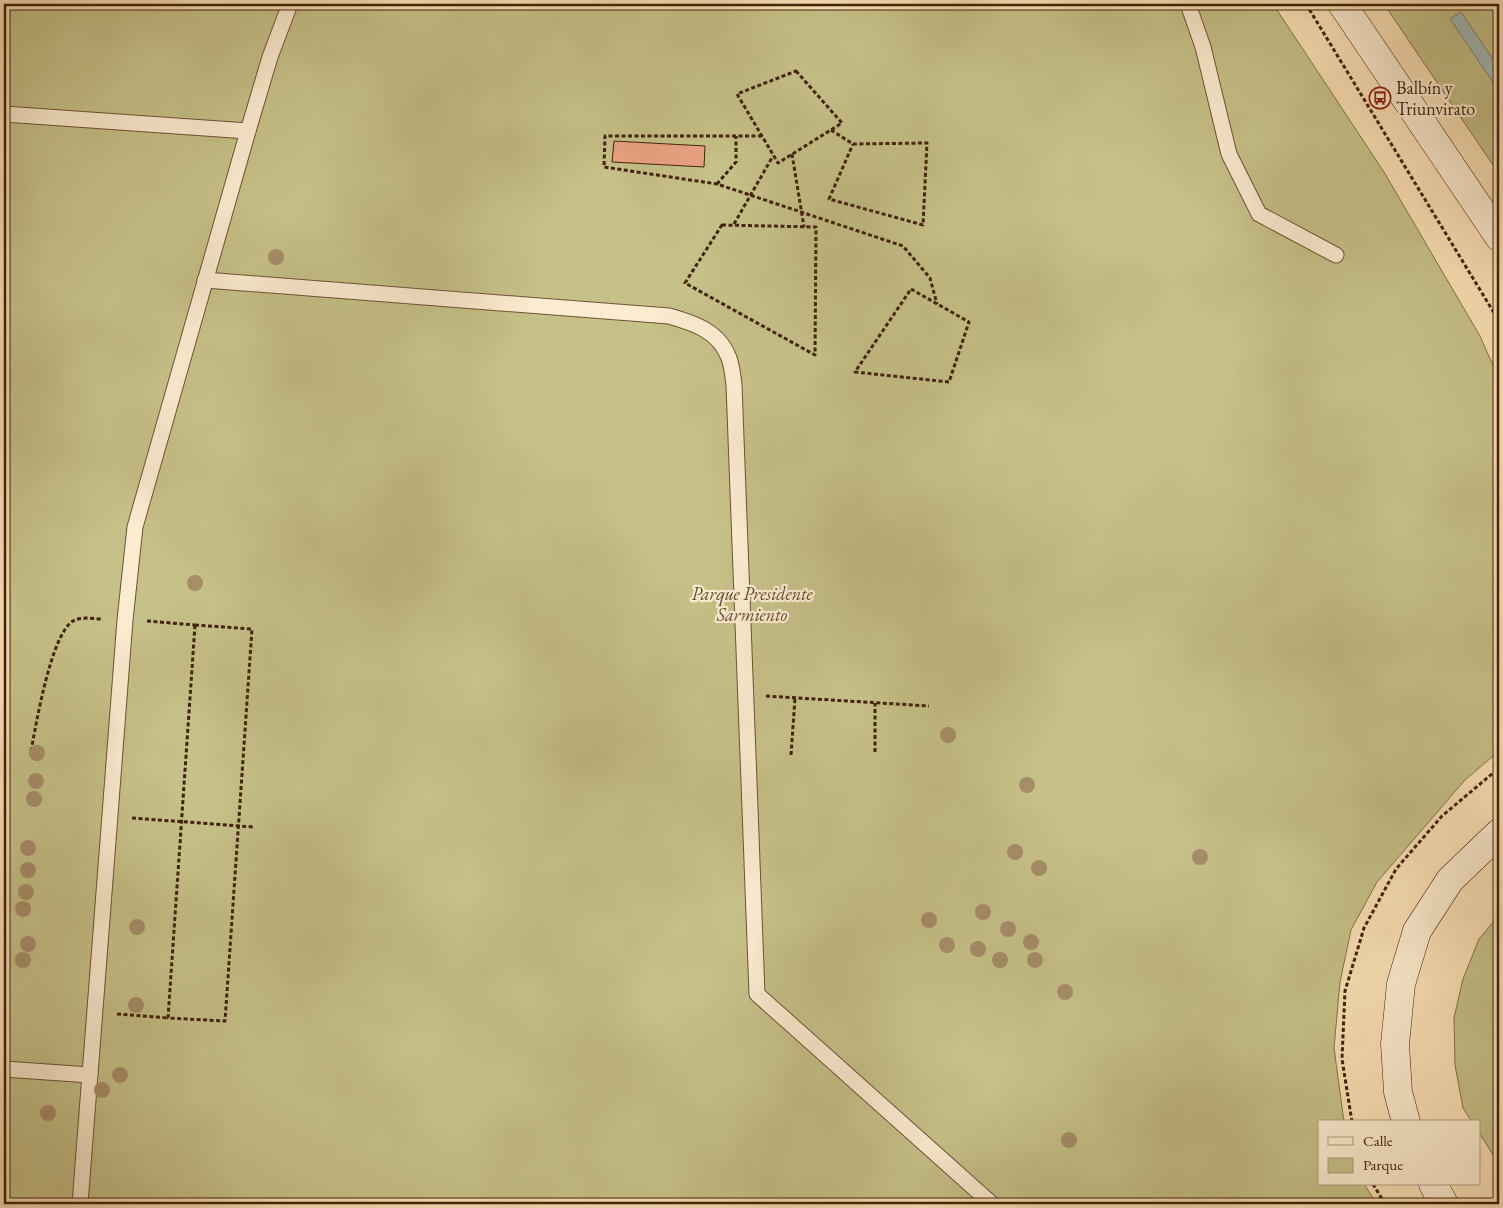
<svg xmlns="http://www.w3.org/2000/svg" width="1503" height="1208" viewBox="0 0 1503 1208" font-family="'EB Garamond',serif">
	<rect width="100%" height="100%" fill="#fae1b6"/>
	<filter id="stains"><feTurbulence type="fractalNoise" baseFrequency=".004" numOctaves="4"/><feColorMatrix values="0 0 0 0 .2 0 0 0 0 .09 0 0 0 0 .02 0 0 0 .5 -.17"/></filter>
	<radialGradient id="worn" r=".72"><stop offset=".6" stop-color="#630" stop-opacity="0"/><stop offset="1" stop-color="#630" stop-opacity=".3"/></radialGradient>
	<!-- green -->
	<g fill="#c6c188" stroke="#847249">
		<polygon points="4,4 1273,4 1384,172 1480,336 1499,379 1499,751 1465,780 1377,882 1351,930 1340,982 1334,1048 1344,1122 1319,1122 1319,1184 1364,1184 1377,1204 4,1204"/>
		<polygon points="1384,4 1499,4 1499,174"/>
		<polygon points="1499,915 1499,1164 1479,1133 1479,1122 1472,1122 1463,1108 1455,1065 1454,1018 1463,979 1479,939"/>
	</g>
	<!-- water -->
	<polygon fill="#a2bbb7" stroke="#7b7e72" points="1461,12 1499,68 1499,91 1450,19"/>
	<!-- building -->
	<polygon fill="#eaa182" stroke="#41230a" points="614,141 705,146 704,167 612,162"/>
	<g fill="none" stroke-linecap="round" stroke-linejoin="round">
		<!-- lane casing -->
		<g stroke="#6f5235" stroke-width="17">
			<g id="lane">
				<polyline points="1188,4 1203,47 1229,154 1259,214 1336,255"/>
				<polyline points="4,114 248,131"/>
				<path d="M205,280L669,316C694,323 719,331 729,358C732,366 733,376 734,385L757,994L992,1204"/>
				<polyline points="4,1069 90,1075"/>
				<polyline points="80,1204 125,620 135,527 248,131 270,57 290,4"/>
			</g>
		</g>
		<!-- secondary casing -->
		<g stroke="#41230a" stroke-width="29">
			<g id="secondary">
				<polyline points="1342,4 1499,237"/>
				<polyline points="1406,1122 1398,1092 1395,1044 1401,984 1417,931 1450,880 1499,833"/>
				<polyline points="1433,1184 1444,1204"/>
			</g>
		</g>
		<!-- path -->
		<g stroke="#41230a" stroke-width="3" stroke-dasharray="4 2.5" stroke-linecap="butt">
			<polyline points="1306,4 1499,321"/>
			<polygon points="796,71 842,123 778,163 737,94"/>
			<polyline points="831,130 853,144 927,143 923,225 829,199 853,144"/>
			<polyline points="762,136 605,136 604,167 717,184 903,246 930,278 937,304"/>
			<polyline points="792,154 804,227"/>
			<polyline points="717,184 736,162 736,136"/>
			<polyline points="734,224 773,156"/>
			<polygon points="722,225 816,227 815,355 685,283"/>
			<polygon points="911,289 969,322 949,382 855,372"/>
			<polyline points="147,621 195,625"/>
			<polygon points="195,625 252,629 225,1021 168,1018"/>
			<polyline points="766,696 929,706"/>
			<path d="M31,751C36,725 51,634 73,621C81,616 95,619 103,619"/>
			<polyline points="875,752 875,703"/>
			<polyline points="791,755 795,698"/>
			<polyline points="132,818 254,827"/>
			<polyline points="117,1014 168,1018"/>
			<polyline points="1352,1122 1342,1059 1345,991 1364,928 1396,869 1442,816 1499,768"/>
			<polyline points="1373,1184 1385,1204"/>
		</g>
		<!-- lane -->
		<use href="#lane" stroke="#fcecd0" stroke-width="15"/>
		<!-- secondary -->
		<use href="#secondary" stroke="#fcecd0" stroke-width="28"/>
	</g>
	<!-- trees -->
	<g fill="#a68e69">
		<circle cx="276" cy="257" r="8"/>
		<circle cx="195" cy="583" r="8"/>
		<circle cx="948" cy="735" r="8"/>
		<circle cx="37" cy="753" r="8"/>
		<circle cx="36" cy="781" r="8"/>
		<circle cx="1027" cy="785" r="8"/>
		<circle cx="34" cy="799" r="8"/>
		<circle cx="28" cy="848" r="8"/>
		<circle cx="1015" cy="852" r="8"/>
		<circle cx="1200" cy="857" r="8"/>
		<circle cx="1039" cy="868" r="8"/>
		<circle cx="28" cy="870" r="8"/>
		<circle cx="26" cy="892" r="8"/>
		<circle cx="23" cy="909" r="8"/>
		<circle cx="983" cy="912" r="8"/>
		<circle cx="929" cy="920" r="8"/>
		<circle cx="137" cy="927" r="8"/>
		<circle cx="1008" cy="929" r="8"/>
		<circle cx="1031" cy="942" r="8"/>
		<circle cx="28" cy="944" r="8"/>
		<circle cx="947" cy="945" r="8"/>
		<circle cx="978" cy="949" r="8"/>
		<circle cx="23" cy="960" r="8"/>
		<circle cx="1000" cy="960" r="8"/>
		<circle cx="1035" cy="960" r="8"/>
		<circle cx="1065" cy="992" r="8"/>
		<circle cx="136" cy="1005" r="8"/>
		<circle cx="120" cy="1075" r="8"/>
		<circle cx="102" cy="1090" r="8"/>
		<circle cx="48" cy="1113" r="8"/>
		<circle cx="1069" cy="1140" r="8"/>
	</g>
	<!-- icons -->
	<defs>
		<g id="bus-ring" transform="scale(1.125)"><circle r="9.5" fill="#fcecd0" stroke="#8f2418" stroke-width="1.5"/><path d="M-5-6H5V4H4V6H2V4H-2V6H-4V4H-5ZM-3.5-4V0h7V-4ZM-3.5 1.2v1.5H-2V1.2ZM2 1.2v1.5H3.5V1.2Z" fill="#8f2418"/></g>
	</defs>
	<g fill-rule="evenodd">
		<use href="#bus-ring" x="1380" y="98"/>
	</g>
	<g text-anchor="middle" stroke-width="4.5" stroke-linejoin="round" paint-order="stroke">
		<!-- poi labels -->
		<g font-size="18" fill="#41230a" stroke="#fcecd0" text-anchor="start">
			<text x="1396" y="94">Balbín y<tspan x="1396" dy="21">Triunvirato</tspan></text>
		</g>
		<!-- park labels -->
		<g font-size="18" font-style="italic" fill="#624a2a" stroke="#fcecd0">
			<text x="752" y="600">Parque Presidente<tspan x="752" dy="21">Sarmiento</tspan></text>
		</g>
	</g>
	<!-- margin -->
	<rect width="1503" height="1208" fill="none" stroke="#fae1b6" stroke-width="20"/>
	<rect x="5" y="5" width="1493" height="1198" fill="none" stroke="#41230a" stroke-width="2.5"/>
	<rect x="10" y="10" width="1483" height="1188" fill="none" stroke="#41230a"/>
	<!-- legend -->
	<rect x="1318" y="1120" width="162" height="65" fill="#fcecd0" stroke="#b19c81"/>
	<rect x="1328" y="1137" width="25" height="8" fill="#fcecd0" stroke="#b19c81"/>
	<text x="1363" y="1146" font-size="15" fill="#41230a">Calle</text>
	<rect x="1328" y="1158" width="25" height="15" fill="#c6c188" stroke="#b19c81"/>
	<text x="1363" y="1170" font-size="15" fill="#41230a">Parque</text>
	<rect width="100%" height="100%" filter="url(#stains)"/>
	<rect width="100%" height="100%" fill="url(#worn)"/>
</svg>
